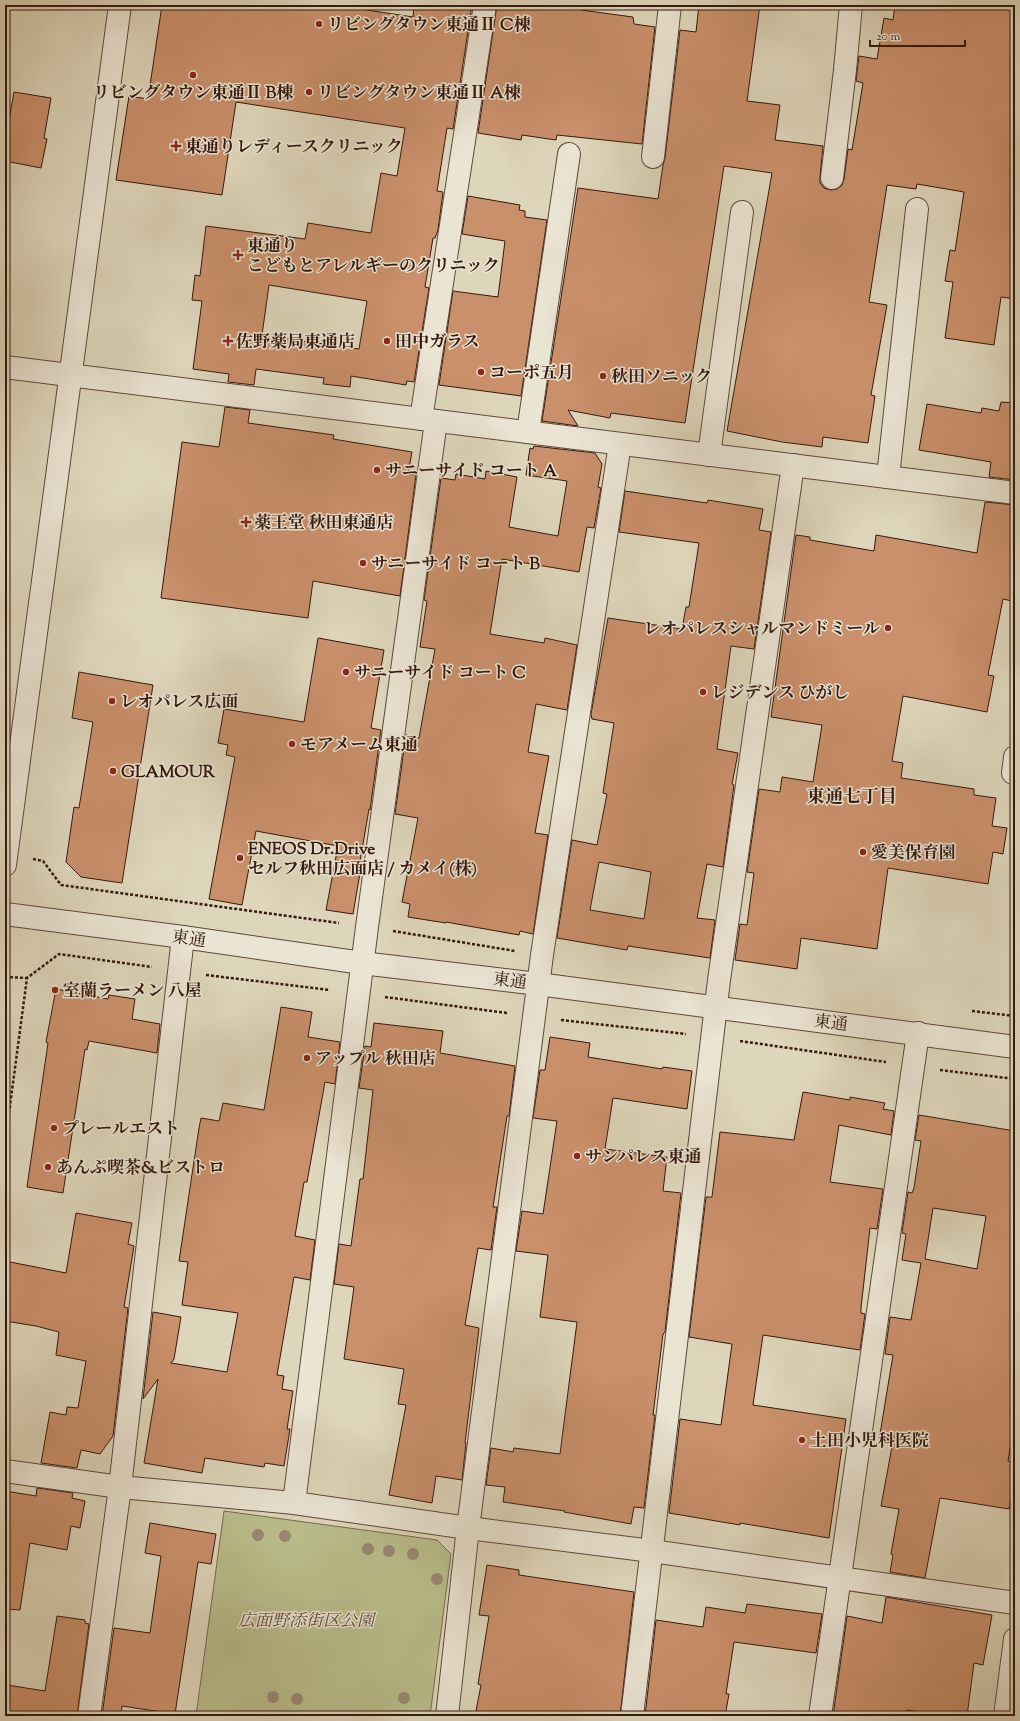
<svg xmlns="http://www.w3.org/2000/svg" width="1020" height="1721" viewBox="0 0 1020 1721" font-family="'Sorts Mill Goudy','Noto Serif JP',serif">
	<rect width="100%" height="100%" fill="#ded6bb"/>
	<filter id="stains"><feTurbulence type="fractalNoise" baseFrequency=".005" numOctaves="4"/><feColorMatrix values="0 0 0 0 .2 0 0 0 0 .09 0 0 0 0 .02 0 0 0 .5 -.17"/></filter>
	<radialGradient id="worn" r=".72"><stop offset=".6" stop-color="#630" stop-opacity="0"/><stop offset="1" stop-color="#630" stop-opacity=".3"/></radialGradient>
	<!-- green -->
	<polygon fill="#b9bc8b" stroke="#776a4c" points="224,1511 437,1540 451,1554 430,1716 196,1716"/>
	<!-- building -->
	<g fill="#c9906b" stroke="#35190e" fill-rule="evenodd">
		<path d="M162,5H334L413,17L414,5H472L453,129L447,128L437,191L443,192L438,230L435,238H433L425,287L429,288L414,382L407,381L406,385L351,376L350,387L323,384L324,378L256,369L254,385L228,382L229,374L193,369L202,301L192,300L195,275L200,276L206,226L305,239L308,223L371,233L381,173L397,176L405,128L236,102L222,195L116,180L129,96L148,99ZM269,285L367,301L359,349L262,335Z"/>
		<polygon points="497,5 581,5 581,10 633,17 634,24 655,27 642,144 557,135 556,140 522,135 521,140 478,133"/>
		<polygon points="699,5 760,5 747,101 780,105 775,140 823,146 820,177 820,183 824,188 831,190 837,189 842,185 844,179 848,149 852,150 863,83 856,81 859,56 877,59 884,18 893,20 895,5 1015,5 1015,299 1001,297 994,345 945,338 953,282 945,281 950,250 955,251 964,192 917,184 916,189 887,185 869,302 887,305 871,395 875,396 868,443 823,437 822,447 782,442 727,431 772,173 724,166 685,423 611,413 610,418 568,410 578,426 542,421 578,188 658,199 663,165 665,158 680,30 696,32"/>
		<polygon points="14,92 51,98 44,138 47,139 41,168 5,161 5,142"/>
		<polygon points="468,196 520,205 519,210 525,211 525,217 547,220 521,396 439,385 453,291 498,297 505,241 462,234"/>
		<polygon points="1001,402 1015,403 1015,480 989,477 991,462 919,450 927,404 981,413 982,408 999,411"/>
		<polygon points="225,407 250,410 248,423 334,435 333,439 412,452 408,474 416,475 400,596 313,581 308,618 161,598 182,442 219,447"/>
		<polygon points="534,446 595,453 602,464 598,487 601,488 594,528 587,527 579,572 502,559 490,634 544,643 545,638 577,645 567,710 536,704 528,752 549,756 535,833 548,835 533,934 520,931 519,935 446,922 446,923 408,917 410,904 402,902 418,818 395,814 406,735 419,738 435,649 420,647 427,601 424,600 441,478 455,480 456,474 485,479 486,471 517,477 509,527 558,536 567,481 526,475 530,448 533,449"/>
		<path d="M625,491L707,503L708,500L763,509L759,530L771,532L754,649L731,646L717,749L738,753L732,784L734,785L723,867L707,864L697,918L715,920L710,958L628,946L627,950L557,938L572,840L597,845L607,794L603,793L614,723L592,719L591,714L608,618L682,629L686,607H689L699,543L619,532ZM599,862L651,872L644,919L590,910Z"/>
		<polygon points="985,502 1015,505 1015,583 1012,601 1003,599 988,675 994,676 987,712 903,696 892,761 903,763 901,778 974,789 974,795 996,798 992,826 1007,828 1003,854 993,852 988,884 888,868 877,949 801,938 797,969 735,960 740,924 747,925 754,873 747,872 759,789 780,792 782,777 813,782 822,725 771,717 796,535 810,537 810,540 874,551 876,535 977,553"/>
		<polygon points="318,638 384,650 371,728 381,730 370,810 369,809 358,873 360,873 353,914 326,910 338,846 256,831 242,905 209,899 235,757 226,755 228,745 218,743 224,709 304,722"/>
		<polygon points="79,672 153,685 122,883 81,877 66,862 74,807 79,808 93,722 72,718"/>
		<polygon points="56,989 108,999 109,995 135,999 132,1019 160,1024 157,1053 89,1041 87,1050 85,1049 63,1193 27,1187 48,1043 46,1042"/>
		<polygon points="281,1007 312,1012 308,1037 340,1042 335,1084 325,1082 307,1182 304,1182 295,1236 315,1240 310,1280 294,1277 277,1375 284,1376 282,1389 293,1391 287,1429 290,1429 284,1466 265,1463 264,1467 205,1458 202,1473 144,1463 158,1379 143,1399 153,1312 181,1317 174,1359 171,1363 227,1372 238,1313 182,1305 188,1262 179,1261 199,1128 201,1118 219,1121 223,1103 264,1110"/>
		<polygon points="374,1023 443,1031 440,1053 515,1066 509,1116 507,1116 493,1207 497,1207 491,1250 478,1248 465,1325 479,1328 465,1443 466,1443 462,1480 436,1476 432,1503 389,1495 406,1405 398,1404 404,1369 344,1359 354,1287 334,1284 339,1244 351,1246 360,1179 363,1179 373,1090 359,1088 365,1046 371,1047"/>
		<polygon points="550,1037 590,1043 588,1057 662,1069 663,1067 692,1071 687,1109 613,1098 605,1149 667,1157 663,1191 681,1193 665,1332 663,1334 653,1415 655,1415 644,1508 634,1507 631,1524 564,1512 565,1511 503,1502 505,1487 486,1485 491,1448 513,1452 514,1448 560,1454 577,1322 540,1317 548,1255 516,1251 522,1211 543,1214 557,1121 533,1118 540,1070 545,1070"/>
		<polygon points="803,1092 850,1100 850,1097 885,1103 883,1109 894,1111 891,1135 839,1125 830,1182 883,1189 877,1229 870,1228 861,1308 861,1313 865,1314 860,1350 763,1335 753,1405 846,1419 829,1538 740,1523 740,1525 669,1513 680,1419 721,1425 732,1344 689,1337 706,1197 712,1197 720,1132 794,1140"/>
		<path d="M919,1115L1015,1131V1418L1008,1461L1015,1463V1491H1012L1009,1509L940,1498L925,1578L890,1572L893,1555L891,1554L899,1509L881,1506L894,1436L880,1434L893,1355L885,1354L890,1317L911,1320L921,1263L902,1260L906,1234L902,1233L908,1192L912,1193L914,1188L921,1141L915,1140ZM933,1208L986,1216L977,1269L925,1259Z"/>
		<polygon points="76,1213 132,1223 128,1244 134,1246 124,1307 128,1308 113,1436 100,1454 81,1450 77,1468 41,1463 50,1412 66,1415 67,1407 78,1408 86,1361 56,1355 59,1332 36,1326 5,1321 5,1261 66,1273"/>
		<polygon points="37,1488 73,1493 72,1498 85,1501 80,1528 71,1526 67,1550 30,1543 20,1610 5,1609 5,1491 36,1496"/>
		<polygon points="150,1523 216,1534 211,1564 198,1562 175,1714 122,1706 121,1716 102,1716 114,1628 150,1633 161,1556 145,1553"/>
		<polygon points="487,1565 519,1570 519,1575 634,1592 620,1716 475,1716 481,1685 478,1684 489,1616 479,1615"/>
		<polygon points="886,1597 992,1615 983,1665 974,1663 967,1716 948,1716 907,1710 906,1716 833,1716 847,1616 882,1623"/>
		<polygon points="747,1604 822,1614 816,1653 734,1642 726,1694 729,1694 725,1716 645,1716 656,1620 703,1627 706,1607 745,1613"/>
		<polygon points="57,1616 85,1620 85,1623 89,1624 77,1716 5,1716 5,1698 7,1685 45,1691"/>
	</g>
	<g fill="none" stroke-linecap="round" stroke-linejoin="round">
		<!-- minor casing -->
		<g stroke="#5f4839" stroke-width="24">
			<g id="minor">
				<polyline points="653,157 670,5"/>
				<polyline points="832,178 845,70 851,5"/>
				<polyline points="5,367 1015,493"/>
				<polyline points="421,419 485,5"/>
				<polyline points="528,432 569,154"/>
				<polyline points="709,455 742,212"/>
				<polyline points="888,477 917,209"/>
				<polyline points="1015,757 1013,773 1015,773"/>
				<polyline points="5,865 120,5"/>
				<polyline points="5,914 183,937 362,963 538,984 1015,1047"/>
				<polyline points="5,1471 120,1487 294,1503 468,1528 652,1551 1015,1603"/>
				<polyline points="294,1503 367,927 436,421"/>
				<polyline points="89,1716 120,1487 183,937"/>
				<polyline points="447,1716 468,1528 542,955 620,444"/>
				<polyline points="632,1716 719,980 793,465"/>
				<polyline points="820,1716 918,1033"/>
				<polyline points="1005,1716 1015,1639"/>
			</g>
		</g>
		<!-- path -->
		<g stroke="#35190e" stroke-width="2.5" stroke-dasharray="3 2" stroke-linecap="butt">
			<polyline points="33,859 43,861 61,885 339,923"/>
			<polyline points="393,931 515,951"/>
			<polyline points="206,975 330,990"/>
			<polyline points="5,977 27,978"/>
			<polyline points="385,997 507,1013"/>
			<polyline points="972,1011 1015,1016"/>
			<polyline points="561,1020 686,1034"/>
			<polyline points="740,1041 886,1062"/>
			<polyline points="940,1070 1015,1079"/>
			<polyline points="5,1143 27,978 59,954 152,967"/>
		</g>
		<!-- minor -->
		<use href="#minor" stroke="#eae4d3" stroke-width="22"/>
	</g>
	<!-- trees -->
	<g fill="#978971">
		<circle cx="258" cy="1535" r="6"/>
		<circle cx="285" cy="1536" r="6"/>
		<circle cx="368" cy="1549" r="6"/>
		<circle cx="389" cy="1551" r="6"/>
		<circle cx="413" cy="1554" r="6"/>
		<circle cx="437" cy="1579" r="6"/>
		<circle cx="273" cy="1697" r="6"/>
		<circle cx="404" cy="1698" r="6"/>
		<circle cx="297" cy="1699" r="6"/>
	</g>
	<!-- markers -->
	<g fill="#8f2418" stroke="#eae4d3" stroke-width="1.5">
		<circle cx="319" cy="24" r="4"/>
		<circle cx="193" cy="75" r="4"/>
		<circle cx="309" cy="92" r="4"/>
		<path d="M174 140h4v4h4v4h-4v4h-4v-4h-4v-4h4z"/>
		<path d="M236 249h4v4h4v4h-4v4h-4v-4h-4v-4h4z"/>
		<path d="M226 335h4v4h4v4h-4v4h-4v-4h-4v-4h4z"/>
		<circle cx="387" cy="341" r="4"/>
		<circle cx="481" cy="372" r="4"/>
		<circle cx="603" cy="376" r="4"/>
		<circle cx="377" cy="470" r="4"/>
		<path d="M244 516h4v4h4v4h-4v4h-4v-4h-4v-4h4z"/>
		<circle cx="363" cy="563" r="4"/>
		<circle cx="888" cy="628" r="4"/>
		<circle cx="346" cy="672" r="4"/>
		<circle cx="703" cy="692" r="4"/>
		<circle cx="112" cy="701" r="4"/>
		<circle cx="292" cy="744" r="4"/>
		<circle cx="113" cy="771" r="4"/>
		<circle cx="863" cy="852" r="4"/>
		<circle cx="240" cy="858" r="4"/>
		<circle cx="55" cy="990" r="4"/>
		<circle cx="307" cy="1058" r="4"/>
		<circle cx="54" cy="1128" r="4"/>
		<circle cx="577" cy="1156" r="4"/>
		<circle cx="48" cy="1167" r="4"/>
		<circle cx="802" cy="1440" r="4"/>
	</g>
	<g text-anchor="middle" stroke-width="3" stroke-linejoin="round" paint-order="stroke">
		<!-- poi labels -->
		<g font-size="17" font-weight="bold" fill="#35190e" stroke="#eae4d3" text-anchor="start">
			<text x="327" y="30">リビングタウン東通Ⅱ C棟</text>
			<text x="193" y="98" text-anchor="middle">リビングタウン東通Ⅱ B棟</text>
			<text x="317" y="98">リビングタウン東通Ⅱ A棟</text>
			<text x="185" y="152">東通りレディースクリニック</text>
			<text x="247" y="251">東通り<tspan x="247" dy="20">こどもとアレルギーのクリニック</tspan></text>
			<text x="236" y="347">佐野薬局東通店</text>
			<text x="395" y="347">田中ガラス</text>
			<text x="489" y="378">コーポ五月</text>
			<text x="611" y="382">秋田ソニック</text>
			<text x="385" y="476">サニーサイド コート A</text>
			<text x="254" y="528">薬王堂 秋田東通店</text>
			<text x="371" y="569">サニーサイド コート B</text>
			<text x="880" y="634" text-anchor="end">レオパレスシャルマンドミール</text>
			<text x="354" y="678">サニーサイド コート C</text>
			<text x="711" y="698">レジデンス ひがし</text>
			<text x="120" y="707">レオパレス広面</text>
			<text x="300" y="750">モアメーム東通</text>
			<text x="121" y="777">GLAMOUR</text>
			<text x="248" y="854">ENEOS Dr.Drive<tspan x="248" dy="20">セルフ秋田広面店 / カメイ(株)</tspan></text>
			<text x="871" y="858">愛美保育園</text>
			<text x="63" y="996">室蘭ラーメン 八屋</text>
			<text x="315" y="1064">アップル 秋田店</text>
			<text x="62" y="1134">プレールエスト</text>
			<text x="585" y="1162">サンパレス東通</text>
			<text x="56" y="1173">あんぷ喫茶&amp;ビストロ</text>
			<text x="810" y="1446">土田小児科医院</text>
		</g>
		<!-- street labels -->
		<g font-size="17" fill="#35190e" stroke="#eae4d3">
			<text transform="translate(189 938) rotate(8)" y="6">東通</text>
			<text transform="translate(510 980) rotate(7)" y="6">東通</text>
			<text transform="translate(831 1022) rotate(7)" y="6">東通</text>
		</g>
		<!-- park labels -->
		<g font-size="17" font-style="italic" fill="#5d4a34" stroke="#eae4d3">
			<text x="306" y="1626">広面野添街区公園</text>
		</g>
		<!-- neighbourhood labels -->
		<g font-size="18" font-weight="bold" fill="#35190e" stroke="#eae4d3">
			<text x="852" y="802">東通七丁目</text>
		</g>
	</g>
	<!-- margin -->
	<rect width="1020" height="1721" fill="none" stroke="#ded6bb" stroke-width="20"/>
	<rect x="6" y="6" width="1008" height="1709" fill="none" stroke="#35190e" stroke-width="2"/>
	<rect x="10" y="10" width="1000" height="1701" fill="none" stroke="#35190e"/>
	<!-- scale -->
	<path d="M870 40v6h95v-6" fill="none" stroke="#35190e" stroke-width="2"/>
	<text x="876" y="40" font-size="12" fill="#35190e" stroke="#eae4d3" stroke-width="3" paint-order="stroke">20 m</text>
	<rect width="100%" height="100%" filter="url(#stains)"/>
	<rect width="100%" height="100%" fill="url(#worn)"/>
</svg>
